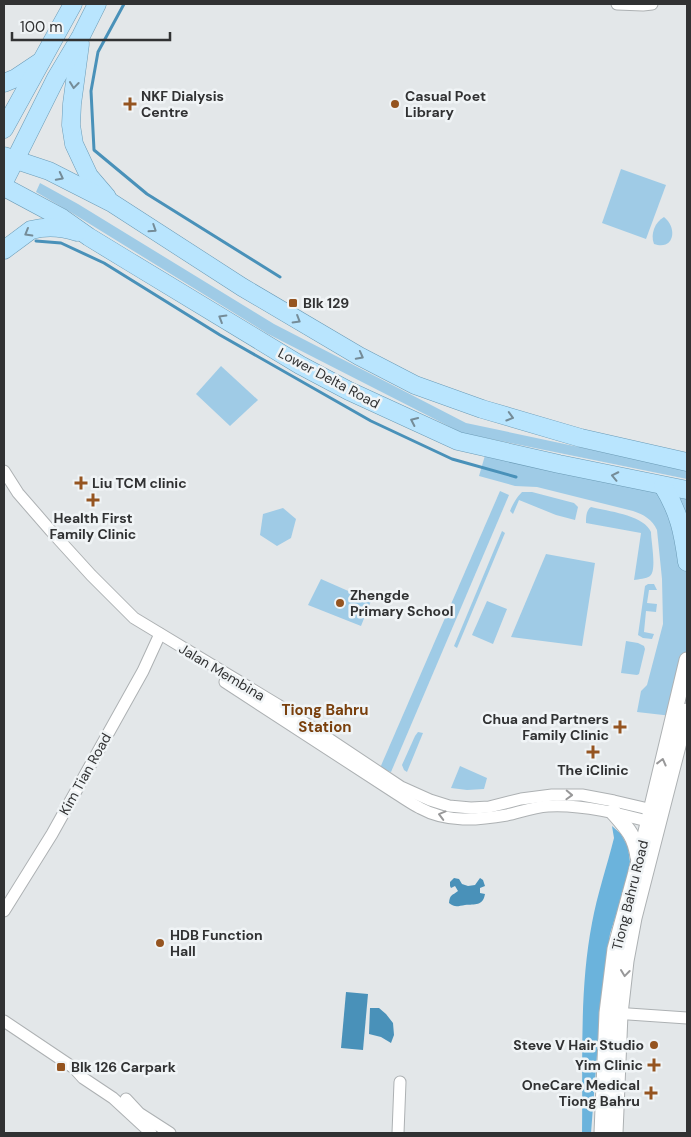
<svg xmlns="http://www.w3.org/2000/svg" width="691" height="1137" viewBox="0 0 691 1137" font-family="'DM Sans',sans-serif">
	<rect width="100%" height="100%" fill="#e3e7e9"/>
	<!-- green -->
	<g fill="#9fcbe6">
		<polygon points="621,169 666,185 646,239 602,223"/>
		<polygon points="40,183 78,204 274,324 466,423 687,470 687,479 462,433 268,334 72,213 36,192"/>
		<path d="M664,217C678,228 674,251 654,244C650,234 655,222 664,217Z"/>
		<polygon points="221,366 258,400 230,426 196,394"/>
		<path d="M486,452L687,495V653L672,716L637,712L641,691L647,685L663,624L662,579L657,530C652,519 644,515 633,511L537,487L515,486L479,476Z"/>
		<polygon points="500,491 509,495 391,772 380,768"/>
		<path d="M522,492H532L574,503L578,507L575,520L556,515L519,500L513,514L510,511C513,504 516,498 522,492Z"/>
		<path d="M591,507C607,511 644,515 651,532C651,541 657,571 650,576C646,579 639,579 634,580L641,533L586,523C586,518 586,510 591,507Z"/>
		<polygon points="283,508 296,519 291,538 277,546 260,535 263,514"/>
		<polygon points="502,531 505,533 457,648 454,646"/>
		<polygon points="546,554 595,563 582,646 511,637"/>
		<polygon points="321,579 371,601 361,626 308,605"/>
		<polygon points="648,584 654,584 657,590 649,590 647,603 657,604 656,612 646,611 644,632 654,634 652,639 643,638 638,635 645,586"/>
		<polygon points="487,601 507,609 493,644 472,635"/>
		<polygon points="626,641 638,643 644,646 645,649 639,674 637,675 621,673"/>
		<polygon points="418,732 423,733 407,772 404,770 402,765 415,736"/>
		<polygon points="460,766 487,778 484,789 467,790 451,788"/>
	</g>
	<!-- forest -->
	<path fill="#6bb3dc" d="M612,826L621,834L628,847L630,862L625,886L610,934L601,1003L591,1133H582C583,1065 579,990 592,923C597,895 607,866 614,838Z"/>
	<!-- water -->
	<g fill="#4991b9">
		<path d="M454,878L459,879L462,884L468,886L475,885L480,878L483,880L485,886L480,888V893L485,894C483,906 475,904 465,905C458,906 455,908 449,903C450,894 452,896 458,891L455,886L451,888L450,886V882Z"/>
		<polygon points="346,992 368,994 363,1050 341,1048"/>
		<polygon points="370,1008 379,1008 386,1014 393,1023 394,1035 391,1043 381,1037 369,1034"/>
	</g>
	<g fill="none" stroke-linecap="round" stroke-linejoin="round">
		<!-- stream -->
		<g stroke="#4991b9" stroke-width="3">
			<polyline points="124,4 98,52 91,91 94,150 147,194 280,277"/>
			<polyline points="36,241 61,243 104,263 220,335 371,421 452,459 516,477"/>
		</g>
		<!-- minor casing -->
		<g stroke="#adb1b3" stroke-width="13">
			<g id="minor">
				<polyline points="617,4 643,5 652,4"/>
				<polyline points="4,471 18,493 51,531 91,575 134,618 278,705 401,787 430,800 449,806 471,808 489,807 521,799 552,795 582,795 614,801 657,811"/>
				<path d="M225,682L397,794C405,799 412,804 420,808C447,823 478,820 507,815C520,812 534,807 548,806C583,804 621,814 654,823"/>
				<polyline points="4,911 52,834 143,671 160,634"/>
				<polyline points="614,1013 687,1018"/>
				<polyline points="4,1021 74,1068 83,1078 113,1098 151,1133"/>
				<polyline points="126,1099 139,1113 170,1133"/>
				<polyline points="398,1133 400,1082"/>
			</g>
		</g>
		<!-- secondary casing -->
		<g stroke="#adb1b3" stroke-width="17">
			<g id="secondary">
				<path d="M613,812C627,828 635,836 638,857"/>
				<polyline points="602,1133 607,1013 615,949 639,861 687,660"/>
				<polyline points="615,1133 620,1014 626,961 634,918 687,711"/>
			</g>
		</g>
		<!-- primary casing -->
		<g stroke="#6b9bb6" stroke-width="19">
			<g id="primary">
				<polyline points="80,44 72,104 71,125 74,144 89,176 107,197"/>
				<polyline points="4,83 16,78 40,62"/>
				<polyline points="4,129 73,4"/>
				<polyline points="4,156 49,171 112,203 242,287 359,356 415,385 482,409 581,438 687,462"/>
				<polyline points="4,182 56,78 81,36 97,4"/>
				<polyline points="4,187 62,218 89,237 130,262 300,365 349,391 458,441 559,464 687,490"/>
				<path d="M4,250L31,230C46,226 62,227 77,232"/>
				<path d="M663,486C679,512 683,532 687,562"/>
			</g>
		</g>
		<!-- minor -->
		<use href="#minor" stroke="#fff" stroke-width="11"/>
		<!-- secondary -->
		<use href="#secondary" stroke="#fff" stroke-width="15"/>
		<!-- primary -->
		<use href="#primary" stroke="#b9e5fe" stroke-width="18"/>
	</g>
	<!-- one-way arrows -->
	<defs><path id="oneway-chevron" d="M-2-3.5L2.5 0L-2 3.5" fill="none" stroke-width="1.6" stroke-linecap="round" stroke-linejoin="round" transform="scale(1.25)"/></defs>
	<g stroke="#758c98">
		<use href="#oneway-chevron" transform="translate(74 85) rotate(97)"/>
		<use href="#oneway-chevron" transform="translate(60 177) rotate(27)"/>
		<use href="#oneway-chevron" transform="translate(153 229) rotate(33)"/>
		<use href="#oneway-chevron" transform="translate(28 233) rotate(150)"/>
		<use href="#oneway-chevron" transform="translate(222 318) rotate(-149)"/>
		<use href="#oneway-chevron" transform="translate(297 320) rotate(31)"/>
		<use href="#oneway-chevron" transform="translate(360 356) rotate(28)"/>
		<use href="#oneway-chevron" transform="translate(510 417) rotate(16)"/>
		<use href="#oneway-chevron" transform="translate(414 421) rotate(-155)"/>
		<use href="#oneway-chevron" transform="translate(615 476) rotate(-168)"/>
	</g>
	<g stroke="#989899">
		<use href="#oneway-chevron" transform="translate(662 762) rotate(-76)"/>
		<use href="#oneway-chevron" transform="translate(569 795) rotate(2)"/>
		<use href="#oneway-chevron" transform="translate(442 815) rotate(-165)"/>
		<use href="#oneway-chevron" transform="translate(625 973) rotate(97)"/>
	</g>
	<!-- markers -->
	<g fill="#955420" stroke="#f0f4f6" stroke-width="2">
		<path d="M127.5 96.5h5v5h5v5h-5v5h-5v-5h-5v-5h5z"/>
		<circle cx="395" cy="104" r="5"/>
		<rect x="288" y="298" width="10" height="10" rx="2.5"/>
		<path d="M78.5 475.5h5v5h5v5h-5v5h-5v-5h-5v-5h5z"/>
		<path d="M90.5 492.5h5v5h5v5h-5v5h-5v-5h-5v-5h5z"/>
		<circle cx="340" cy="603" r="5"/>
		<path d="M617.5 719.5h5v5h5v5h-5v5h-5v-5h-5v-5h5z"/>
		<path d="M590.5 744.5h5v5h5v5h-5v5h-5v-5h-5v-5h5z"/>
		<circle cx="160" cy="943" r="5"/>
		<circle cx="654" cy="1045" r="5"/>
		<path d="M651.5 1057.5h5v5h5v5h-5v5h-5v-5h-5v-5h5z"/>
		<rect x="56" y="1062" width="10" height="10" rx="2.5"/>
		<path d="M648.5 1085.5h5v5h5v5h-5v5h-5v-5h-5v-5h5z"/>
	</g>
	<g text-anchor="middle" stroke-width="5" stroke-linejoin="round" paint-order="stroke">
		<!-- poi labels -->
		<g font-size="14" font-weight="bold" fill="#313233" stroke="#f0f4f6" text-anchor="start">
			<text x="141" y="101">NKF Dialysis<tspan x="141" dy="16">Centre</tspan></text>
			<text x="405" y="101">Casual Poet<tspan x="405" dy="16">Library</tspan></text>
			<text x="303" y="308">Blk 129</text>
			<text x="92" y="488">Liu TCM clinic</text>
			<text x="93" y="523" text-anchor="middle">Health First<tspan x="93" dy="16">Family Clinic</tspan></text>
			<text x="350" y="600">Zhengde<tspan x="350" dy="16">Primary School</tspan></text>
			<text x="609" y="724" text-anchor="end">Chua and Partners<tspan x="609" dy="16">Family Clinic</tspan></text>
			<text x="593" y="775" text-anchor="middle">The iClinic</text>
			<text x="170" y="940">HDB Function<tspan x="170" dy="16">Hall</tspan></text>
			<text x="644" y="1050" text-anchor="end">Steve V Hair Studio</text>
			<text x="643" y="1070" text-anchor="end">Yim Clinic</text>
			<text x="71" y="1072">Blk 126 Carpark</text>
			<text x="640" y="1090" text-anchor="end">OneCare Medical<tspan x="640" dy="16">Tiong Bahru</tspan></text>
		</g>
		<!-- street labels -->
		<g font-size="14" fill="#313233" stroke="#f0f4f6">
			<text transform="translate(329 378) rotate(28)" y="5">Lower Delta Road</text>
			<text transform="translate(222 672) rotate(31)" y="5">Jalan Membina</text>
			<text transform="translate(85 774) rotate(-61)" y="5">Kim Tian Road</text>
			<text transform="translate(630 895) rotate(-76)" y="5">Tiong Bahru Road</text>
		</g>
		<!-- neighbourhood labels -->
		<g font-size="15" font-weight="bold" fill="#793f0c" stroke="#f0f4f6">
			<text x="325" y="715">Tiong Bahru<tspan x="325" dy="17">Station</tspan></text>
		</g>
	</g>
	<!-- border -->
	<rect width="691" height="1137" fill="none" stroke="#313233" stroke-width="10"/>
	<!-- scale -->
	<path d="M12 32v8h158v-8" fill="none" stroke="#313233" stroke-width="2.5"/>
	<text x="20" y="32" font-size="15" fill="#313233" stroke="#f0f4f6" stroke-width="4" paint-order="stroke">100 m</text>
</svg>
